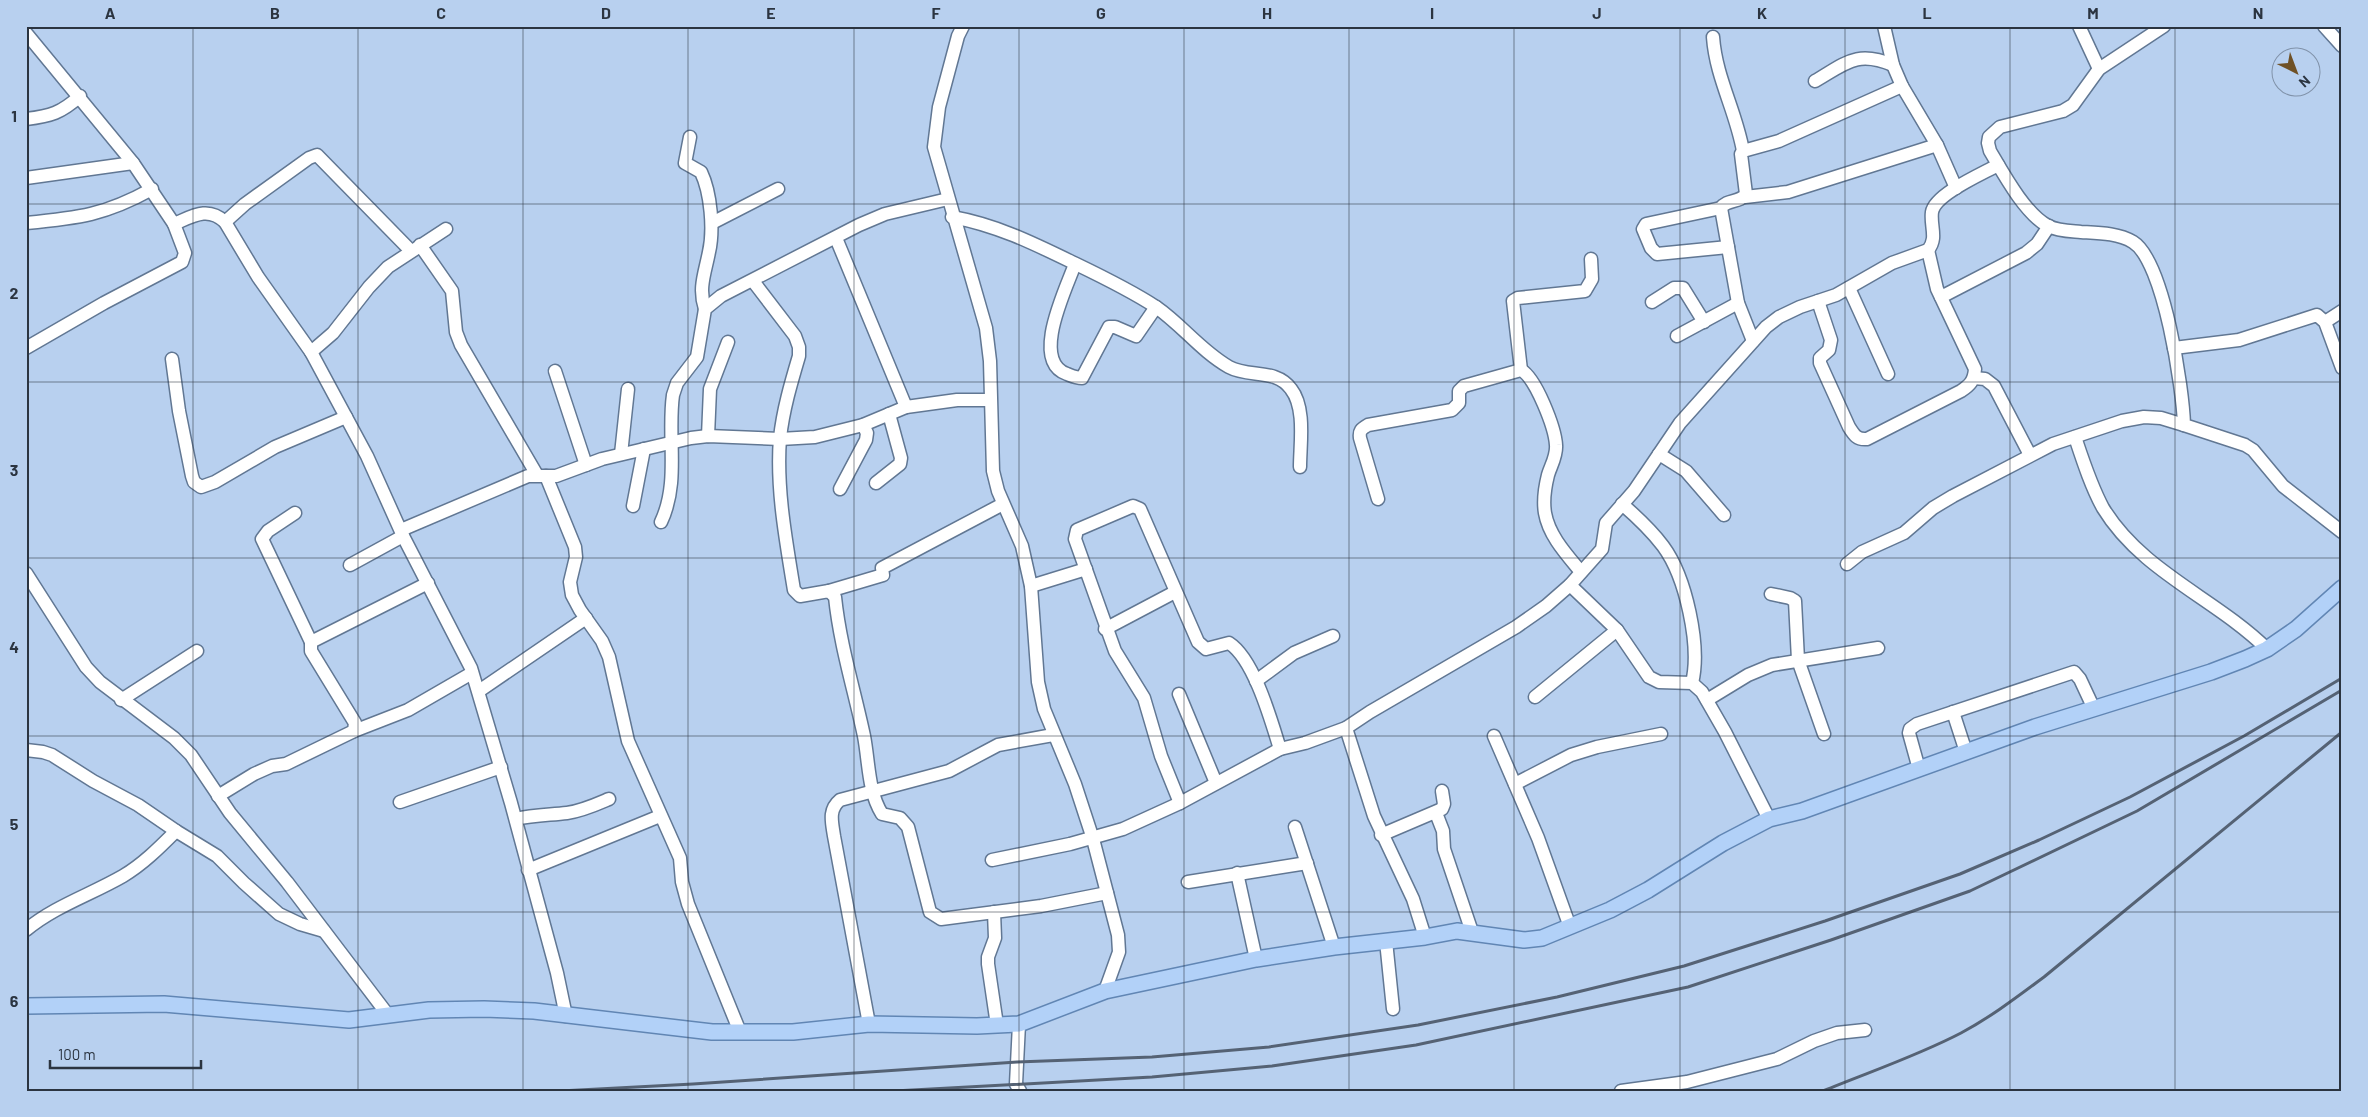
<svg xmlns="http://www.w3.org/2000/svg" width="2368" height="1117" viewBox="0 0 2368 1117" font-family="Barlow,sans-serif">
	<rect width="100%" height="100%" fill="#b8d0ef"/>
	<g fill="none" stroke-linecap="round" stroke-linejoin="round">
		<!-- minor casing -->
		<g stroke="#617793" stroke-width="15">
			<g id="minor">
				<polyline points="963,26 958,36 939,107 934,147 986,328 990,361 993,471 998,491 1022,546 1031,586 1038,682 1044,709 1075,784 1093,839 1118,935 1119,952 1105,991"/>
				<polyline points="1884,26 1893,65 1902,86 1937,145 1956,188"/>
				<polyline points="2079,26 2099,69"/>
				<path d="M2164,26L2099,69L2073,105L2063,111L2000,127L1989,137L1988,143L1990,151C2003,173 2025,214 2048,226C2058,231 2070,231 2081,232C2098,233 2118,233 2133,242C2164,261 2183,389 2184,425L2245,445L2253,450L2283,486L2342,532"/>
				<polyline points="2324,26 2342,46"/>
				<path d="M26,33L133,163L174,224C193,216 208,206 225,222L258,277L311,352L367,456L403,536L471,668L511,803L557,973L566,1016"/>
				<path d="M1713,37C1716,78 1736,111 1743,151"/>
				<path d="M1815,81C1846,63 1857,50 1893,65"/>
				<path d="M26,119C51,116 61,113 80,96"/>
				<path d="M690,137L685,163L701,172C711,193 714,230 709,252C705,273 698,288 705,309"/>
				<polyline points="26,178 133,163"/>
				<polyline points="1745,197 1788,192 1937,145"/>
				<polyline points="1721,208 1646,224 1643,229 1651,248 1657,254 1728,247"/>
				<path d="M952,217C997,225 1035,244 1076,264C1103,277 1130,290 1156,307C1182,325 1201,351 1229,367C1249,378 1276,368 1291,389C1306,408 1300,444 1300,467"/>
				<polyline points="225,222 245,204 309,158 317,155 411,251"/>
				<path d="M26,223C79,218 105,215 152,189"/>
				<polyline points="712,223 778,189"/>
				<polyline points="836,238 906,407"/>
				<polyline points="420,245 452,291 456,332 461,345 537,475"/>
				<path d="M1075,264C1066,289 1030,361 1067,374C1072,376 1076,378 1082,378L1109,327H1115L1136,336L1156,307"/>
				<path d="M753,281L795,336L799,347V356C791,383 783,410 780,438C776,488 786,541 794,590L800,596L829,591L835,597C840,645 854,689 864,736C869,762 868,792 882,814L900,818L908,827L930,912L941,919L1041,906L1107,893"/>
				<polyline points="1849,288 1888,374"/>
				<polyline points="1941,297 2026,253 2037,244 2049,226"/>
				<path d="M1818,301L1831,340L1829,350L1820,358V363L1849,427C1854,435 1857,440 1867,439L1961,391C1970,385 1974,381 1975,369L1937,289L1928,250"/>
				<polyline points="1652,302 1674,288 1683,288 1704,322"/>
				<polyline points="2325,322 2342,311"/>
				<polyline points="1677,336 1738,303"/>
				<path d="M1753,341L1738,303L1721,208C1727,199 1740,203 1746,194L1741,154L1743,151L1779,141L1902,86"/>
				<polyline points="26,348 104,303 182,262 185,253 174,224"/>
				<polyline points="2174,348 2239,340 2317,315 2325,322 2342,368"/>
				<polyline points="311,352 333,333 369,287 388,267 446,229"/>
				<polyline points="172,359 179,411 192,476 194,482 201,487 215,482 275,447 346,417"/>
				<polyline points="1521,370 1513,301 1518,298 1585,291 1592,279 1591,259"/>
				<polyline points="555,371 586,465"/>
				<polyline points="1974,378 1985,379 1994,386 2030,455"/>
				<polyline points="708,436 710,389 728,342"/>
				<path d="M2075,437C2083,461 2091,486 2103,508C2142,572 2215,598 2267,649"/>
				<polyline points="621,454 628,389"/>
				<polyline points="1659,454 1686,471 1724,515"/>
				<polyline points="546,476 575,547 576,557 570,582 572,595 580,610 602,641 609,657 628,741 680,858 682,882 688,904 740,1032"/>
				<polyline points="876,483 900,464 901,458 889,414"/>
				<polyline points="840,489 866,440 867,433 863,425"/>
				<path d="M1378,499L1360,438C1359,431 1361,429 1368,425L1452,410L1459,403V391L1464,386L1521,370C1536,378 1555,428 1556,445C1557,456 1551,465 1548,475C1545,487 1543,501 1545,513C1549,536 1567,555 1581,572"/>
				<path d="M1622,504C1637,517 1651,530 1663,546C1686,577 1701,646 1692,683"/>
				<polyline points="633,506 644,449"/>
				<polyline points="295,513 268,531 262,539 311,642"/>
				<path d="M661,522C680,482 667,437 673,395L677,383L697,357L705,309L721,296L859,225L885,214L948,199"/>
				<polyline points="401,530 528,476 556,476 602,459 691,438 708,436 780,439 815,437 863,425 906,407 957,400 990,400"/>
				<polyline points="1847,564 1862,552 1904,533 1933,508 1953,496 2053,444 2122,421 2144,417 2161,418 2184,425"/>
				<polyline points="350,565 403,536"/>
				<polyline points="26,573 86,667 100,682 174,738 191,755 230,813 287,882 388,1015"/>
				<path d="M1570,585L1602,549L1606,523L1634,491L1680,423L1766,327L1779,317L1800,307L1836,295L1892,263L1928,250C1938,238 1930,226 1932,212C1935,194 1982,174 1998,165"/>
				<polyline points="1031,586 1086,569"/>
				<polyline points="829,591 883,575 882,568 1003,504"/>
				<polyline points="1771,594 1790,598 1795,601 1798,660 1824,734"/>
				<polyline points="1105,629 1175,592"/>
				<polyline points="1256,681 1294,653 1333,636"/>
				<polyline points="479,691 586,618"/>
				<polyline points="1179,694 1216,783"/>
				<polyline points="1535,697 1617,630"/>
				<polyline points="121,700 197,651"/>
				<polyline points="1707,700 1748,675 1772,665 1878,648"/>
				<polyline points="1953,712 1966,752"/>
				<polyline points="1346,728 1374,816 1413,899 1425,937"/>
				<polyline points="354,731 408,710 472,673"/>
				<polyline points="1494,736 1538,838 1570,927"/>
				<polyline points="26,750 43,752 52,755 93,781 138,805 176,831 217,856 244,883 279,914 300,924 324,931"/>
				<polyline points="1919,769 1909,733 1910,729 1917,724 2074,672 2080,679 2094,709"/>
				<polyline points="1515,784 1571,755 1597,747 1661,734"/>
				<polyline points="218,796 254,774 272,766 286,764 354,731 355,723 311,651 311,642 428,583"/>
				<polyline points="400,802 501,767"/>
				<path d="M1180,803L1161,756L1144,698L1115,651L1075,539L1077,530L1133,506L1140,509L1198,642L1206,649L1229,643C1254,659 1271,720 1280,749"/>
				<polyline points="1436,813 1443,831 1444,849 1472,932"/>
				<path d="M516,819C533,815 550,815 567,813C582,811 595,805 609,799"/>
				<polyline points="1295,827 1334,947"/>
				<polyline points="1381,835 1442,809 1444,804 1442,791"/>
				<polyline points="992,860 1070,844 1123,829 1180,803 1280,749 1305,743 1346,728 1370,712 1516,627 1546,606 1570,585 1617,630 1649,677 1659,682 1692,683 1702,692 1725,732 1769,819"/>
				<polyline points="528,870 660,816"/>
				<polyline points="1237,873 1256,959"/>
				<polyline points="1188,882 1307,863"/>
				<polyline points="994,912 995,938 988,957 988,964 997,1025"/>
				<path d="M26,930C55,906 90,895 123,876C143,864 159,848 176,831"/>
				<polyline points="1386,941 1393,1009"/>
				<path d="M869,1024L834,836C832,822 828,810 840,800L949,771L998,745L1053,735"/>
				<polyline points="1019,1024 1016,1084 1020,1091"/>
				<polyline points="1621,1091 1687,1082 1777,1059 1814,1041 1837,1033 1865,1030"/>
			</g>
		</g>
		<!-- major casing -->
		<g stroke="#6186b4" stroke-width="18">
			<polyline id="major" points="26,1006 164,1004 349,1020 429,1010 484,1009 534,1011 712,1032 793,1032 869,1024 977,1026 1019,1024 1105,991 1256,959 1334,947 1425,937 1457,931 1524,940 1542,938 1610,910 1648,890 1723,843 1769,819 1802,811 2035,727 2211,672 2245,659 2267,649 2296,629 2342,588"/>
		</g>
		<!-- minor -->
		<use href="#minor" stroke="#fff" stroke-width="12"/>
		<!-- major -->
		<use href="#major" stroke="#b2d1f8" stroke-width="15"/>
		<!-- rail -->
		<g stroke="#556274" stroke-width="3">
			<polyline points="560,1091 693,1084 1017,1062 1152,1057 1269,1047 1418,1025 1557,997 1684,966 1825,921 1960,874 2039,840 2130,797 2244,736 2342,678"/>
			<polyline points="894,1091 1152,1077 1272,1066 1416,1045 1688,987 1831,940 1970,891 2137,811 2342,690"/>
			<path d="M1823,1091C1869,1072 1917,1056 1961,1033C1991,1017 2017,997 2044,977L2342,732"/>
		</g>
	</g>
	<!-- grid -->
	<path fill="none" stroke="#2b3440" stroke-width="1" stroke-opacity="0.55" d="M193,26V1091M358,26V1091M523,26V1091M688,26V1091M854,26V1091M1019,26V1091M1184,26V1091M1349,26V1091M1514,26V1091M1680,26V1091M1845,26V1091M2010,26V1091M2175,26V1091M26,204H2342M26,382H2342M26,558H2342M26,736H2342M26,912H2342"/>
	<!-- border -->
	<rect width="2368" height="1117" fill="none" stroke="#b8d0ef" stroke-width="55"/>
	<!-- north arrow -->
	<g transform="translate(2296 72) rotate(138)"><circle r="24" fill="#b8d0ef" stroke="#8092a9"/>
	<path d="M0-4L9 19L0 12L-9 19Z" fill="#6f5126"/>
	<text y="-8" font-size="14" font-weight="bold" text-anchor="middle" fill="#2b3440">N</text>
	</g>
	<!-- scale -->
	<path d="M50 1060v8h151v-8" fill="none" stroke="#2b3440" stroke-width="2.5"/>
	<text x="58" y="1060" font-size="15" fill="#2b3440" stroke="#b8d0ef" stroke-width="4" paint-order="stroke">100 m</text>
	<rect x="28" y="28" width="2312" height="1062" fill="none" stroke="#2b3440" stroke-width="2"/>
	<g font-size="16" text-anchor="middle" font-weight="bold" fill="#2b3440">
		<text x="110" y="19">A</text>
		<text x="275" y="19">B</text>
		<text x="441" y="19">C</text>
		<text x="606" y="19">D</text>
		<text x="771" y="19">E</text>
		<text x="936" y="19">F</text>
		<text x="1101" y="19">G</text>
		<text x="1267" y="19">H</text>
		<text x="1432" y="19">I</text>
		<text x="1597" y="19">J</text>
		<text x="1762" y="19">K</text>
		<text x="1927" y="19">L</text>
		<text x="2093" y="19">M</text>
		<text x="2258" y="19">N</text>
		<text x="14" y="122">1</text>
		<text x="14" y="299">2</text>
		<text x="14" y="476">3</text>
		<text x="14" y="653">4</text>
		<text x="14" y="830">5</text>
		<text x="14" y="1007">6</text>
	</g>
</svg>
